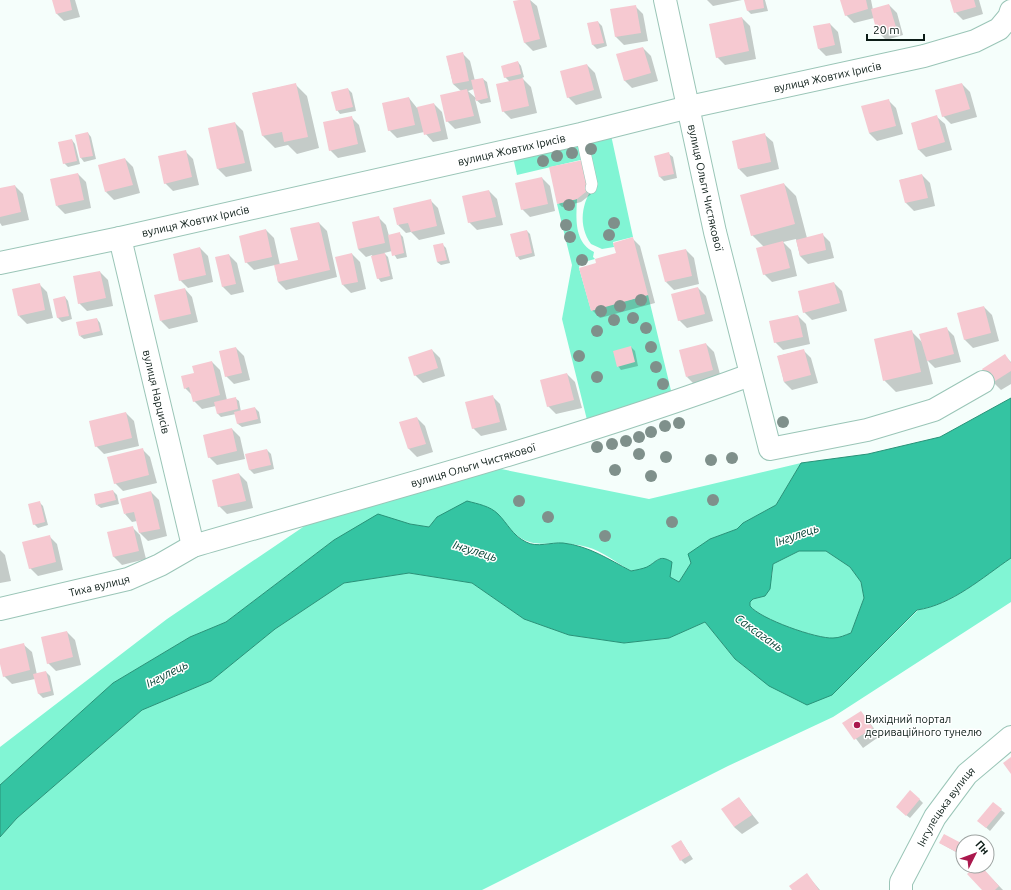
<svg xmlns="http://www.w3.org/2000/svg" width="1011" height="890" viewBox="0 0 1011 890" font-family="Ubuntu,sans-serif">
	<rect width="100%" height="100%" fill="#f5fefb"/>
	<!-- green -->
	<g fill="#81f5d4">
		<path d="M611,135L633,237L613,242L614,247L602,249L591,244C578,226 581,202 595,185L589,158L517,175L513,157Z"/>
		<path d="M577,199C576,219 574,242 594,252L593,257L595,259L580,263L579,268L591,310L648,295L674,403L589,428L562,319L572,265L557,204Z"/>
		<path d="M801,463L776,505L743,523L737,529L710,539L689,554L691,563L679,582L670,577L660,558L646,568L631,571C617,563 602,551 587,547C543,535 531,561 498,514L437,517L429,527L410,524L378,515L334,540L226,622L190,637L113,683L0,785V747L167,619L309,523L486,466L649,499Z"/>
		<path d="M799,551H826L850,567L861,582L864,598L851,633C845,635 840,638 834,638C817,639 760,619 750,606V602L753,599L765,596L772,577L773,564Z"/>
		<path d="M1011,558V602L833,717L728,766L482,890H0V837L17,818L142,710L211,681L275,629L344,583L409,573L472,583L524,619L569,635L624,643L669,638L705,622L735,659L756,676L832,695L918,610C952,605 983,577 1011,558Z"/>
	</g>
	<!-- water -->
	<path fill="#34c4a2" stroke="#289278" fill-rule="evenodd" d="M1011,398V558C983,577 952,605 917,610L832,695L807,705L769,686L735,659L705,622L669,638L624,643L569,635L524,619L472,583L409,573L344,583L275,629L211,681L142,710L17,818L0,837V785L113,683L190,637L226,622L334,540L378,514L410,524L429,527L437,517L467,501C478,504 490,506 498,514C508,524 512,535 526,542C537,548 551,542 563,543C589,546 608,559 631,571C636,570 642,569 647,567C658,561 659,554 672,562L670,577L679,582L691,563L688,554L710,539L737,529L743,523L776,505L801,463L868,454L940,437ZM799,551H826L850,567L861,582L864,598L851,633C845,635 840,638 833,638C817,639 760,619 750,606V602L753,599L765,596L770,589L773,564Z"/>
	<!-- shadow -->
	<g fill="#0003" fill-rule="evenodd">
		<polygon points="53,0 75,0 80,17 64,21 57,14"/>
		<polygon points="523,0 530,0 537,6 547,47 533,51 525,43"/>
		<polygon points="707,0 742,0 713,6"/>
		<polygon points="745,0 765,0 768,11 751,14 748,11"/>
		<polygon points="841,0 871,0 873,10 889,5 897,13 903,35 886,40 878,32 874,18 854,23 846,15"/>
		<polygon points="951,0 979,0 983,14 963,20 955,12"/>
		<polygon points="635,6 643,14 648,41 624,45 616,37 611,10"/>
		<polygon points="742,18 750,26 756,59 725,65 717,57"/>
		<polygon points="598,22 602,26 607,46 597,49 593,45 588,24"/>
		<polygon points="830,24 838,32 842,53 826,56 819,49"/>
		<polygon points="643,48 651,56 658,81 632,88 624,80"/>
		<path d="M462,53L470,61L475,81L483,79L487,82L491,102L481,104L475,99L481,123L455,129L447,121L461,91L453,84L447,57ZM474,89L477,99L468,91Z"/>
		<polygon points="518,62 521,66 524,77 522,78 531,87 537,113 511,119 503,111 510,82 505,77"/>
		<polygon points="587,65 595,73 602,98 576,105 568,97"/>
		<polygon points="295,84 307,96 319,148 297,154 288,145 275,148 263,136 253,93"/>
		<polygon points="962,84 970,92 977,117 951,124 943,116"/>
		<polygon points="348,89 352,93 356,111 340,114 337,110"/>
		<polygon points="409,98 417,108 434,104 442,112 448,139 433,142 424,132 397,138 389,130"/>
		<polygon points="888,100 896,108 903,134 877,141 869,133"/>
		<polygon points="351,117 359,125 366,152 338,158 330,150"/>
		<polygon points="937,117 945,124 952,150 926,157 918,149"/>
		<polygon points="235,123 243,131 252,171 226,177 218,169"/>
		<polygon points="88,133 91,137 96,159 84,162 81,158"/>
		<polygon points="765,135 773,142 779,169 747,177 739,169"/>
		<polygon points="72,140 75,144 80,164 68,167 64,163"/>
		<polygon points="185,151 193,159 199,185 173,191 165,183"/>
		<polygon points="669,154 673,157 677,178 664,181 660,177 655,157"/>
		<polygon points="125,159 133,167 140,193 114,200 106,192"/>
		<polygon points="551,168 594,192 581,202 562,207 558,203"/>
		<polygon points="78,174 86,182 91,208 65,214 57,206"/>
		<polygon points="922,175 930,183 935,206 914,211 906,203 900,180"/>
		<polygon points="542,178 550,186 555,211 530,217 522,209"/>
		<polygon points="784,184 796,196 807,238 822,234 830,242 834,258 808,264 800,256 796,239 783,242 791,250 797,276 772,282 764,274 764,247 752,235"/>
		<polygon points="15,186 23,194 29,220 2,226 0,223 0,189"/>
		<polygon points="489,191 497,199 503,225 477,230 469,222"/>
		<polygon points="430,200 438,208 445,234 419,240 411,232 406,233 398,225"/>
		<polygon points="378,217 386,225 389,236 399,233 403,237 407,257 397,259 392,251 384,253 388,257 393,279 381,282 378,278 372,255 366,257 358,249"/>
		<polygon points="319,223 327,231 337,277 286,290 278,282 275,265 254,270 246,262 266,230 274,238 280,265 299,261"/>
		<polygon points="527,231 530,234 535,256 520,260 517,256"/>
		<polygon points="632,238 640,246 655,303 600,318 592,310 597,264 617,254"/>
		<polygon points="442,244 446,248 450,263 441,265 437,262"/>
		<polygon points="200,248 208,256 213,282 188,288 180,280"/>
		<polygon points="686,250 694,258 699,284 674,290 666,282"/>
		<polygon points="352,254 360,262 366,289 351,293 343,285"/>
		<polygon points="229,255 237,263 244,292 231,295 223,287"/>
		<polygon points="100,272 108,280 113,306 87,311 79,303"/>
		<polygon points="834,283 842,291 847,311 812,320 804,312"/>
		<polygon points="39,284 47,292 53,318 27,324 19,316"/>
		<polygon points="698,288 706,296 713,321 687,328 679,320"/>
		<polygon points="185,289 192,297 198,322 169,329 161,321"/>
		<polygon points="65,297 68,301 72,319 62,322 58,318 54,300"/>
		<polygon points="984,307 992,315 999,341 973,348 965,340 958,314"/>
		<polygon points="798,316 806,324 810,344 783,350 775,342"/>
		<polygon points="97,319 100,323 103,335 84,339 80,336"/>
		<polygon points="946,328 954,336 961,362 935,368 927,360 933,384 896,392 884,380 911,331 923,343"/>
		<polygon points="706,344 714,352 721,378 695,385 687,377"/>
		<polygon points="631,347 635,351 638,366 621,370 618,366"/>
		<polygon points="236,348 244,356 250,380 234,384 226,376"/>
		<polygon points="432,350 440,358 445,376 423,383 415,375"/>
		<polygon points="803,350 811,358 818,383 792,390 784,382 778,356"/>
		<polygon points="1005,356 1011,362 1011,384 1001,390 993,382"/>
		<polygon points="212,362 220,370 227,400 235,398 239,401 241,412 255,408 259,412 261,423 242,427 238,424 236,414 221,417 218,414 216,406 202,409 194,401 192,395 185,388 195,374"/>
		<polygon points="567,374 575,382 582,408 556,414 548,406"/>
		<polygon points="492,396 500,404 507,430 481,436 473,428"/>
		<polygon points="126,413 134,421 139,446 104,454 96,446"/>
		<polygon points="417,418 425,426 433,452 417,457 409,449 400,423"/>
		<polygon points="232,429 240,437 245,459 217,465 209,457"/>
		<polygon points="142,449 150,457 157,483 123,491 115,483"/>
		<polygon points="267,450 271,454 274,469 254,474 250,470 246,455"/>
		<polygon points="239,474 247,482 253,508 227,514 219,506"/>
		<polygon points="113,491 117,495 119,504 101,508 97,505"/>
		<polygon points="151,492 159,500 167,536 148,541 140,533 137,521 132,522 125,514"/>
		<polygon points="39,502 43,506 48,525 38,528 34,524"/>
		<polygon points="132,527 140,535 146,559 122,565 114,557 109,533"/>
		<polygon points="49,536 57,544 63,570 38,576 30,568"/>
		<polygon points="0,550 5,555 11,581 0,583"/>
		<polygon points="67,632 75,640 81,665 56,671 48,663"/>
		<polygon points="24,645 32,652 37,675 46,672 50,676 54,695 43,698 39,694 35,679 12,684 4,676 0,660 0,650"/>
		<polygon points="861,712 880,736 863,748 844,723"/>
		<polygon points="739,798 759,823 742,834 734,827"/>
		<polygon points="919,799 923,803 910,818 901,811"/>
		<polygon points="1001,810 1005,813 990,831 982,824"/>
		<polygon points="944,835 963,845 963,856 940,843"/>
		<polygon points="681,841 693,859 685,864 681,860"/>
		<polygon points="977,866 980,866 1003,890 983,890"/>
		<polygon points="807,875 820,890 794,890"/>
	</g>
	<!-- building -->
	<g fill="#f6c9d1">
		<polygon points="52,0 70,0 72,10 56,14"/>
		<polygon points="519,0 530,0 540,39 524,43 513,1"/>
		<polygon points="744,0 763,0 764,8 747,11"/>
		<polygon points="840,0 866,0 868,9 845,16"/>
		<polygon points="950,0 974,0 976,7 954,13"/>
		<polygon points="889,4 896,27 877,33 871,9"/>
		<polygon points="636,5 641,33 615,37 610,9"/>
		<polygon points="742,17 749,51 716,58 709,24"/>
		<polygon points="598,21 604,43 592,45 587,23"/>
		<polygon points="830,23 835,45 818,49 813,26"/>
		<polygon points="643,47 651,73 624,81 616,54"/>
		<polygon points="463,52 469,81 453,84 446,56"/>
		<polygon points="518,61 521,74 504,78 501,66"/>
		<polygon points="587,64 594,90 567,98 560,71"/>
		<polygon points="483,78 488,98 476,101 471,80"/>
		<polygon points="523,78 529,106 502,112 496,84"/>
		<polygon points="296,83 308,137 284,142 282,132 262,136 252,93"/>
		<polygon points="962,83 970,109 942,117 935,90"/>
		<polygon points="348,88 353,107 336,111 331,92"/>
		<polygon points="467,89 474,116 446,122 440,95"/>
		<polygon points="409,97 415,125 388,131 382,103"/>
		<polygon points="889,99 896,126 869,133 861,106"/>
		<polygon points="434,103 441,131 424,135 417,107"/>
		<polygon points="937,115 945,142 918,150 911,123"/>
		<polygon points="352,116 358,144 329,151 323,122"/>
		<polygon points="235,122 245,163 217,169 208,128"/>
		<polygon points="88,132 93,156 80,158 75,135"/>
		<polygon points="765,133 771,162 738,169 732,141"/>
		<polygon points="72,139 77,161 63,164 58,142"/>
		<polygon points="186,150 192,177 164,184 158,156"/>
		<polygon points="669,152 674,174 659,177 654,156"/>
		<polygon points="125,158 133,185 105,192 98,165"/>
		<polygon points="583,160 591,188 577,199 557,204 549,167"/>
		<polygon points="78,173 84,200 56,206 50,179"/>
		<polygon points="922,174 928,198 905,203 899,180"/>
		<polygon points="542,177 548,204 521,210 515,183"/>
		<polygon points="784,183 795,224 751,236 740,195"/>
		<polygon points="15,185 21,212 0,217 0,188"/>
		<polygon points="489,190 496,217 468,223 462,196"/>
		<polygon points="431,199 437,226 411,232 408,223 397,225 393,208"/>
		<polygon points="379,216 385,243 358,249 352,222"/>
		<polygon points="319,222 330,270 278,282 274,265 298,260 290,228"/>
		<polygon points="266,229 272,257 245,263 239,236"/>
		<polygon points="527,230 532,253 516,257 510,234"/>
		<polygon points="400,232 404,253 392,256 388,235"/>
		<polygon points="823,233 826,250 800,256 796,240"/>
		<polygon points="633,237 648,295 591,311 579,268 596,263 595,259 616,253 613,243"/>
		<polygon points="783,241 790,268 763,275 756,248"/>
		<polygon points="443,243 447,260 437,262 433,245"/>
		<polygon points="200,247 206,275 179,281 173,254"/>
		<polygon points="686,249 692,276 665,282 658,255"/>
		<polygon points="352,253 358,282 342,285 335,257"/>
		<polygon points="385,253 390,276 377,279 371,256"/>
		<polygon points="229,254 236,284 222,287 215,257"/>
		<polygon points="100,271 106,298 78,304 73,276"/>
		<polygon points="834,282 840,303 803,313 798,291"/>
		<polygon points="40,283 45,310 18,316 12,289"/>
		<polygon points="698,287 705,314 678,321 671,294"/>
		<polygon points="185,288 191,314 160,321 154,295"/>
		<polygon points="65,296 69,316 57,318 53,299"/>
		<polygon points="984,306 991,333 964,340 957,313"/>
		<polygon points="798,315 803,337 774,343 769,321"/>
		<polygon points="97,318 100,331 79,336 76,322"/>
		<polygon points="947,327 954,354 927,361 919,334"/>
		<polygon points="912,330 921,372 883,381 874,339"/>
		<polygon points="706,343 713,370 686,377 679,350"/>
		<polygon points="631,346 635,362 617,367 613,351"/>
		<polygon points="236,347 242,373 225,377 219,351"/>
		<polygon points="432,349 438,368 414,376 408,357"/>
		<polygon points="804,349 811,375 784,382 777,356"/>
		<polygon points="1005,354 1011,363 1011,371 992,383 982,369"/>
		<polygon points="212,361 220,395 193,402 189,387 184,389 181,376 194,373 192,366"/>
		<polygon points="567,373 574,400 547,407 540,380"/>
		<polygon points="493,395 500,422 472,429 465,402"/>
		<polygon points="236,397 238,409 217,414 214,402"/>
		<polygon points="255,407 258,419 237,424 234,412"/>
		<polygon points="126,412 132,438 95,447 89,421"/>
		<polygon points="417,417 426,444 408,449 399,422"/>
		<polygon points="232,428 237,451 208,458 203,435"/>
		<polygon points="143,448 149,475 114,484 107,457"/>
		<polygon points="267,449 271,465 249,470 245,454"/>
		<polygon points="239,473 246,501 218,507 212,480"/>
		<polygon points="113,490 116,500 96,505 94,494"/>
		<polygon points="151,491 160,529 139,533 134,512 124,514 120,499"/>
		<polygon points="40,501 45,522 33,525 28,504"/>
		<polygon points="133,526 139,551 113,557 107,532"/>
		<polygon points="50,535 56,562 29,569 22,542"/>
		<polygon points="67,631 73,657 47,664 41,637"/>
		<polygon points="24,643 30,670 3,677 0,664 0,649"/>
		<polygon points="46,671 51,691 38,694 33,674"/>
		<polygon points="861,711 873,728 854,740 842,723"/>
		<polygon points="1011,757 1011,774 1003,763"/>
		<polygon points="910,790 920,799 906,816 896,807"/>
		<polygon points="739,797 752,815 734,827 721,809"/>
		<polygon points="993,802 1002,809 986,828 977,821"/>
		<polygon points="944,834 963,844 962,855 939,843"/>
		<polygon points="681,840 690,855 680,861 671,846"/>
		<polygon points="976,866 981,866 999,886 995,890 982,890 967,874"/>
		<polygon points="807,873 819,890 792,890 789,886"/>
	</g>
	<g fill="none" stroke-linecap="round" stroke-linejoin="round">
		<!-- service casing -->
		<g stroke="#9ac5b7" stroke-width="12">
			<polyline id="service" points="581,134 592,184 591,188"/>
		</g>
		<!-- minor casing -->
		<g stroke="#9ac5b7" stroke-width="24">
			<g id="minor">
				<path id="s1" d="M665,0L715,232L770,449L867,430L934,410L983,382"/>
				<path id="s2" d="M120,238L193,546"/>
				<path id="s3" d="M0,263L120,238L581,134L689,107L924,56L975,41L999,29L1009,17L1011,11"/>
				<path id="s4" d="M0,609L128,579L160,565L193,546C379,492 568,442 750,375"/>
				<path id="s5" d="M901,890V882L935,817L967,774L1011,737"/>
			</g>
		</g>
		<!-- service -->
		<use href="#service" stroke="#fff" stroke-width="11"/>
		<!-- minor -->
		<use href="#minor" stroke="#fff" stroke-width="22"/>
	</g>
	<!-- trees -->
	<g fill="#7f908b">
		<circle cx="591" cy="149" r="6"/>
		<circle cx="572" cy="153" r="6"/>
		<circle cx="557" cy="156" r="6"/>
		<circle cx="543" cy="161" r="6"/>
		<circle cx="569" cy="205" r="6"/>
		<circle cx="614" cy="223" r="6"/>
		<circle cx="566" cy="225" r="6"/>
		<circle cx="609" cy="235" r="6"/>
		<circle cx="570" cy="237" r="6"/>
		<circle cx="582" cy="260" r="6"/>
		<circle cx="641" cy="300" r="6"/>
		<circle cx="620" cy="306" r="6"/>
		<circle cx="601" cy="311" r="6"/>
		<circle cx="633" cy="318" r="6"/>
		<circle cx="614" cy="320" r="6"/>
		<circle cx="646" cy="328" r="6"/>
		<circle cx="597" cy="331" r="6"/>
		<circle cx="651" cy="347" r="6"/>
		<circle cx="579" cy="356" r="6"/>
		<circle cx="656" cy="367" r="6"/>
		<circle cx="597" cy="377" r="6"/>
		<circle cx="663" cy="384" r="6"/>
		<circle cx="783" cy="422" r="6"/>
		<circle cx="679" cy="423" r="6"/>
		<circle cx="665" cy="426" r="6"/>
		<circle cx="651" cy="432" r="6"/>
		<circle cx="639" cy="437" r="6"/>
		<circle cx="626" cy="441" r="6"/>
		<circle cx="612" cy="444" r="6"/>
		<circle cx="597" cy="447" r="6"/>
		<circle cx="639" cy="454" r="6"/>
		<circle cx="666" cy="457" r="6"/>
		<circle cx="732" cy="458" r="6"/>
		<circle cx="711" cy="460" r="6"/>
		<circle cx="615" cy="470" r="6"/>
		<circle cx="651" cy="476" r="6"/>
		<circle cx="713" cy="500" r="6"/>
		<circle cx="519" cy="501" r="6"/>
		<circle cx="548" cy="517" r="6"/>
		<circle cx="672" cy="522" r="6"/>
		<circle cx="605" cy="536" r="6"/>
	</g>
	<!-- markers -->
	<circle fill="#aa184d" stroke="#fff" stroke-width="1.5" cx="857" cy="725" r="4"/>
	<g text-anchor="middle" stroke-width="3" stroke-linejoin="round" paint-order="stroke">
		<!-- street labels -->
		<g font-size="11" fill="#0c1c17" stroke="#fff">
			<text dy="4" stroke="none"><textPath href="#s3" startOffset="848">вулиця Жовтих Ірисів</textPath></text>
			<text dy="4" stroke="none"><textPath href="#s3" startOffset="524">вулиця Жовтих Ірисів</textPath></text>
			<text dy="4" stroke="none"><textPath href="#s1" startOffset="192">вулиця Ольги Чистякової</textPath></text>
			<text dy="4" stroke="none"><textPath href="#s3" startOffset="200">вулиця Жовтих Ірисів</textPath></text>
			<text dy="4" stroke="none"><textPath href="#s2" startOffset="158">вулиця Нарцисів</textPath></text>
			<text dy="4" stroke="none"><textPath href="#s4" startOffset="496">вулиця Ольги Чистякової</textPath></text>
			<text dy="4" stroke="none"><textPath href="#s4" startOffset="102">Тиха вулиця</textPath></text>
			<text dy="4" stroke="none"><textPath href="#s5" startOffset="96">Інгулецька вулиця</textPath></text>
		</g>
		<!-- poi labels -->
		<g font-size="11" fill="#0c1c17" stroke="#fff" text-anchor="start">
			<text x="865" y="723">Вихідний портал<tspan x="865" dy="13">дериваційного тунелю</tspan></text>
		</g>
		<!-- water labels -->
		<g font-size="12" font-style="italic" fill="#074436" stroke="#fff">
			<text transform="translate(797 535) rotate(-19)" y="4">Інгулець</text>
			<text transform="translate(475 551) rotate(17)" y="4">Інгулець</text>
			<text transform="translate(759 633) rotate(35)" y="4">Саксагань</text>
			<text transform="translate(167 674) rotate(-27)" y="4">Інгулець</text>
		</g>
	</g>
	<!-- north arrow -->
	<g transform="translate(975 854) rotate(48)"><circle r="19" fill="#ffffff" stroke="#9ea4a2"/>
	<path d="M0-3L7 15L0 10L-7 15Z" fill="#aa184d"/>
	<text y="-6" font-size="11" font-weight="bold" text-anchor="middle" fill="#0c1c17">Пн</text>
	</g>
	<!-- scale -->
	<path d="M867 34v6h57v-6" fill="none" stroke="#0c1c17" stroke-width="2"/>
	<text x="873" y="34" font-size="12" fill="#0c1c17" stroke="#ffffff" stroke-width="3" paint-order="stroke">20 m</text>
</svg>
